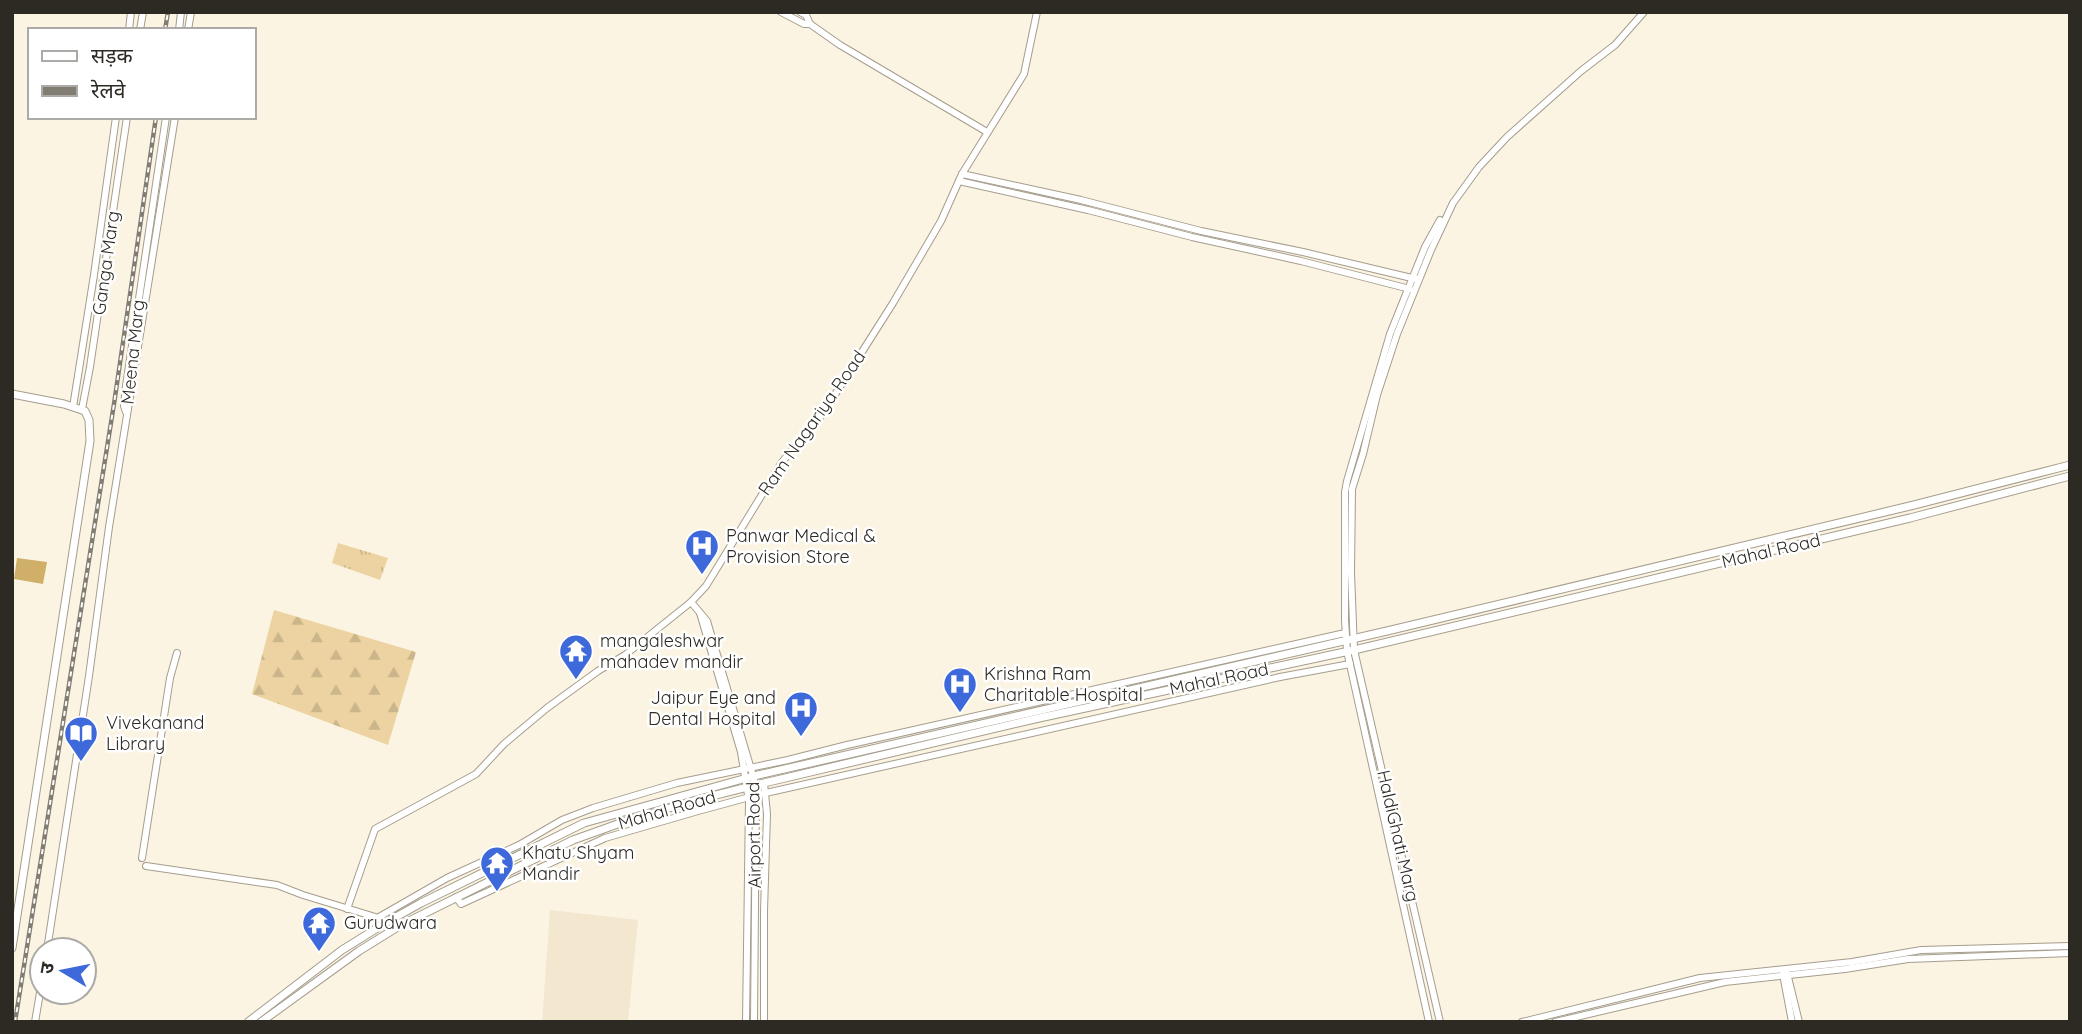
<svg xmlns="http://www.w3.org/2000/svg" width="2082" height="1034" viewBox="0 0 2082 1034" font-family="Quicksand,'Noto Sans Devanagari',sans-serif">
	<defs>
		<pattern id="grass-tufts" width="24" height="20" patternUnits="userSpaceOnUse" patternTransform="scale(1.75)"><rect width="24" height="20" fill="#ecd3a1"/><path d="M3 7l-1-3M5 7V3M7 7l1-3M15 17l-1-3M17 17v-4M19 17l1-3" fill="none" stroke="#cbb58a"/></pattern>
		<pattern id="forest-firs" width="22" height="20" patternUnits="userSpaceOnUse" patternTransform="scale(1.75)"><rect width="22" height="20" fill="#ecd3a1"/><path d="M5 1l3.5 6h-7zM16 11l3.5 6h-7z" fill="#cbb58a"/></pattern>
	</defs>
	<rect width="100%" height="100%" fill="#fcf4e2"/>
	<!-- built -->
	<polygon fill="#f3e7cf" points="550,910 638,920 628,1022 542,1022"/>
	<!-- grass -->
	<polygon fill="url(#grass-tufts)" points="338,543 388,558 380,580 332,563"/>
	<!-- forest -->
	<polygon fill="url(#forest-firs)" points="274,610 416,652 388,745 252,694"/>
	<!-- water -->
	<polygon fill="#d0af68" points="17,558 47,562 43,584 14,579"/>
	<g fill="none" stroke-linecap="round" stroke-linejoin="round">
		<!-- tertiary casing -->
		<g stroke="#a59d8d" stroke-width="8">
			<g id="tertiary">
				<polyline points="781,12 804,24 810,24"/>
				<polyline points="800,12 806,15 810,24 840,45 987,132"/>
				<polyline points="129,30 131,12"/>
				<polyline points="140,30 143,12"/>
				<polyline points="179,30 181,12"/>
				<polyline points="188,30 191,12"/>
				<polyline points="962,174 1081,200 1201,231 1303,252 1416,279"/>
				<polyline points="959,181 1088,210 1192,237 1301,261 1410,289"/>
				<polyline points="73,407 94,275 116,117"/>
				<polyline points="82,409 90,367 127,117"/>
				<polyline points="126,412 124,406 126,386 166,117"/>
				<polyline points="700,613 741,752 749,801 746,1022"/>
				<polyline points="142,858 170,678 177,653"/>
				<polyline points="146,866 277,885 303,895 382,919"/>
				<polyline points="456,897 461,904 605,838 698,811 757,795 1280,677 1350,664"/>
				<polyline points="347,909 375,829 476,774 504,744 547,708 598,671 625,655 691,602"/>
				<polyline points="379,917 447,878 519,845 562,820 593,808 677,783 788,760 847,745 1345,633"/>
				<polyline points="47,950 89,676 109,527 175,117"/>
				<polyline points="1787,973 1799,1022"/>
				<polyline points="1783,974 1792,1022"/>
				<polyline points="35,1022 42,981"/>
				<polyline points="754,1022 756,786 707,621 691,602 706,586 782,462 822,415 893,303 941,221 962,174 1024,74 1037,12"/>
				<polyline points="764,1022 764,911 767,814 764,783"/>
				<polyline points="1429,1022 1347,651 1345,620 1345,492 1347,481 1390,334 1425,247 1440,220"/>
				<polyline points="1440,1022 1354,650 1351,572 1352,489 1363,454 1377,395 1397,334 1431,250 1453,203 1479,167 1507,137 1581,71 1615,45 1644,12"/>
				<polyline points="1522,1022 1700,978 1852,962 1921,950 2070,946"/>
				<polyline points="1555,1022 1725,982 1845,969 1908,959 2070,953"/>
			</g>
		</g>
		<!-- secondary casing -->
		<g stroke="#a59d8d" stroke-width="9">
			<g id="secondary">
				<polyline points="12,394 64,404 85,411 89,420 90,441 12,948"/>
				<polyline points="248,1022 342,950 387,922 421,903 584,823 754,776 1387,631 1914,505 2070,465"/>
				<polyline points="261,1022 359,951 401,925 573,840 626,821 696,800 764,783 1039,718 1354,650 1910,518 2070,476"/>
			</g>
		</g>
		<!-- tertiary -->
		<use href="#tertiary" stroke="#fff" stroke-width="6"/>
		<!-- secondary -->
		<use href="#secondary" stroke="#fff" stroke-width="7"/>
		<!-- rail casing -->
		<g stroke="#827d72" stroke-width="4.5">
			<g id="rail">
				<polyline points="165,30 168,12"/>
				<polyline points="15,1022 114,404 156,117"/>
			</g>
		</g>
		<!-- rail -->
		<use href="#rail" stroke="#fff" stroke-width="2" stroke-dasharray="5" stroke-linecap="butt"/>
	</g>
	<!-- icons -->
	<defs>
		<g id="hospital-pin" transform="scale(1.75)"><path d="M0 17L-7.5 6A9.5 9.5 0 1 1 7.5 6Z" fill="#3e69da" stroke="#fff"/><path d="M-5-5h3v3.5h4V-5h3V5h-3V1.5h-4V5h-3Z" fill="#fff"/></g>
		<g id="temple-pin" transform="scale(1.75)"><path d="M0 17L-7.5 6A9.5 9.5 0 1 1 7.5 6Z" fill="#3e69da" stroke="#fff"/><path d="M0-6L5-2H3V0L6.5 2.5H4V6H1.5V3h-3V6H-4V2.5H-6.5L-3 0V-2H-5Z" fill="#fff"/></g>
		<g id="library-pin" transform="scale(1.75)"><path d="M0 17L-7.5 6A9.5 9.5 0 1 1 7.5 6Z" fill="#3e69da" stroke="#fff"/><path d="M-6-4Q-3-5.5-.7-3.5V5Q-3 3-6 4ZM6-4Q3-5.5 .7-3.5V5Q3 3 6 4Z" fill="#fff"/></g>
	</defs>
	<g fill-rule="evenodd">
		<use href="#hospital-pin" x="702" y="546"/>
		<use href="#temple-pin" x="576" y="651"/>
		<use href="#hospital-pin" x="960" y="684"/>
		<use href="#hospital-pin" x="801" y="708"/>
		<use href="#library-pin" x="81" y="733"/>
		<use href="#temple-pin" x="497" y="863"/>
		<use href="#temple-pin" x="319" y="923"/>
	</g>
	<g text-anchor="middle" stroke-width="5" stroke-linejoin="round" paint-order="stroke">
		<!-- street labels -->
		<g font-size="18" fill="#2d2a24" stroke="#fff">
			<text transform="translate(106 263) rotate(-82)" y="6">Ganga Marg</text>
			<text transform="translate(133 352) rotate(-84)" y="6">Meena Marg</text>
			<text transform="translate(812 423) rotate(-55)" y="6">Ram Nagariya Road</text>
			<text transform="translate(1771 551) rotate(-13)" y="6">Mahal Road</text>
			<text transform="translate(1219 679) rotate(-12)" y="6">Mahal Road</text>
			<text transform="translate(667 810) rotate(-16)" y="6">Mahal Road</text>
			<text transform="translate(754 835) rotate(-91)" y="6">Airport Road</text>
			<text transform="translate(1398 836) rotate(77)" y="6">HaldiGhati Marg</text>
		</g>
		<!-- poi labels -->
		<g font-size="18" fill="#2d2a24" stroke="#fff" text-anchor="start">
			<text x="726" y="542">Panwar Medical &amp;<tspan x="726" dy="21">Provision Store</tspan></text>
			<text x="600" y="647">mangaleshwar<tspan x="600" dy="21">mahadev mandir</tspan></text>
			<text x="984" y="680">Krishna Ram<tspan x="984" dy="21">Charitable Hospital</tspan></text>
			<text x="776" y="704" text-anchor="end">Jaipur Eye and<tspan x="776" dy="21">Dental Hospital</tspan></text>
			<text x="106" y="729">Vivekanand<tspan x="106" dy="21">Library</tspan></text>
			<text x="522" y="859">Khatu Shyam<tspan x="522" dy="21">Mandir</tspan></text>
			<text x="344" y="929">Gurudwara</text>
		</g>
	</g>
	<!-- border -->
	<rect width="2082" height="1034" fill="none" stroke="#2d2a24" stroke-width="28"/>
	<!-- legend -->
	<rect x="28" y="28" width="228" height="91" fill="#ffffff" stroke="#abaaa7" stroke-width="2"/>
	<rect x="42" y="51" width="35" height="10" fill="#ffffff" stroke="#abaaa7" stroke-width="2"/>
	<text x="91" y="63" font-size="21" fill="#2d2a24">सड़क</text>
	<rect x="42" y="86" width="35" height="10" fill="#827d72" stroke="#abaaa7" stroke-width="2"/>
	<text x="91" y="98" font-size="21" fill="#2d2a24">रेलवे</text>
	<!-- north arrow -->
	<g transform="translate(63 971) rotate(280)"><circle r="33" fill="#ffffff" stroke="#abaaa7" stroke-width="2"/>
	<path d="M0-5L12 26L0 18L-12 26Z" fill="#3e69da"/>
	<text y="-10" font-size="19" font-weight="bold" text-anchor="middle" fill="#2d2a24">उ</text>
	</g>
</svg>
